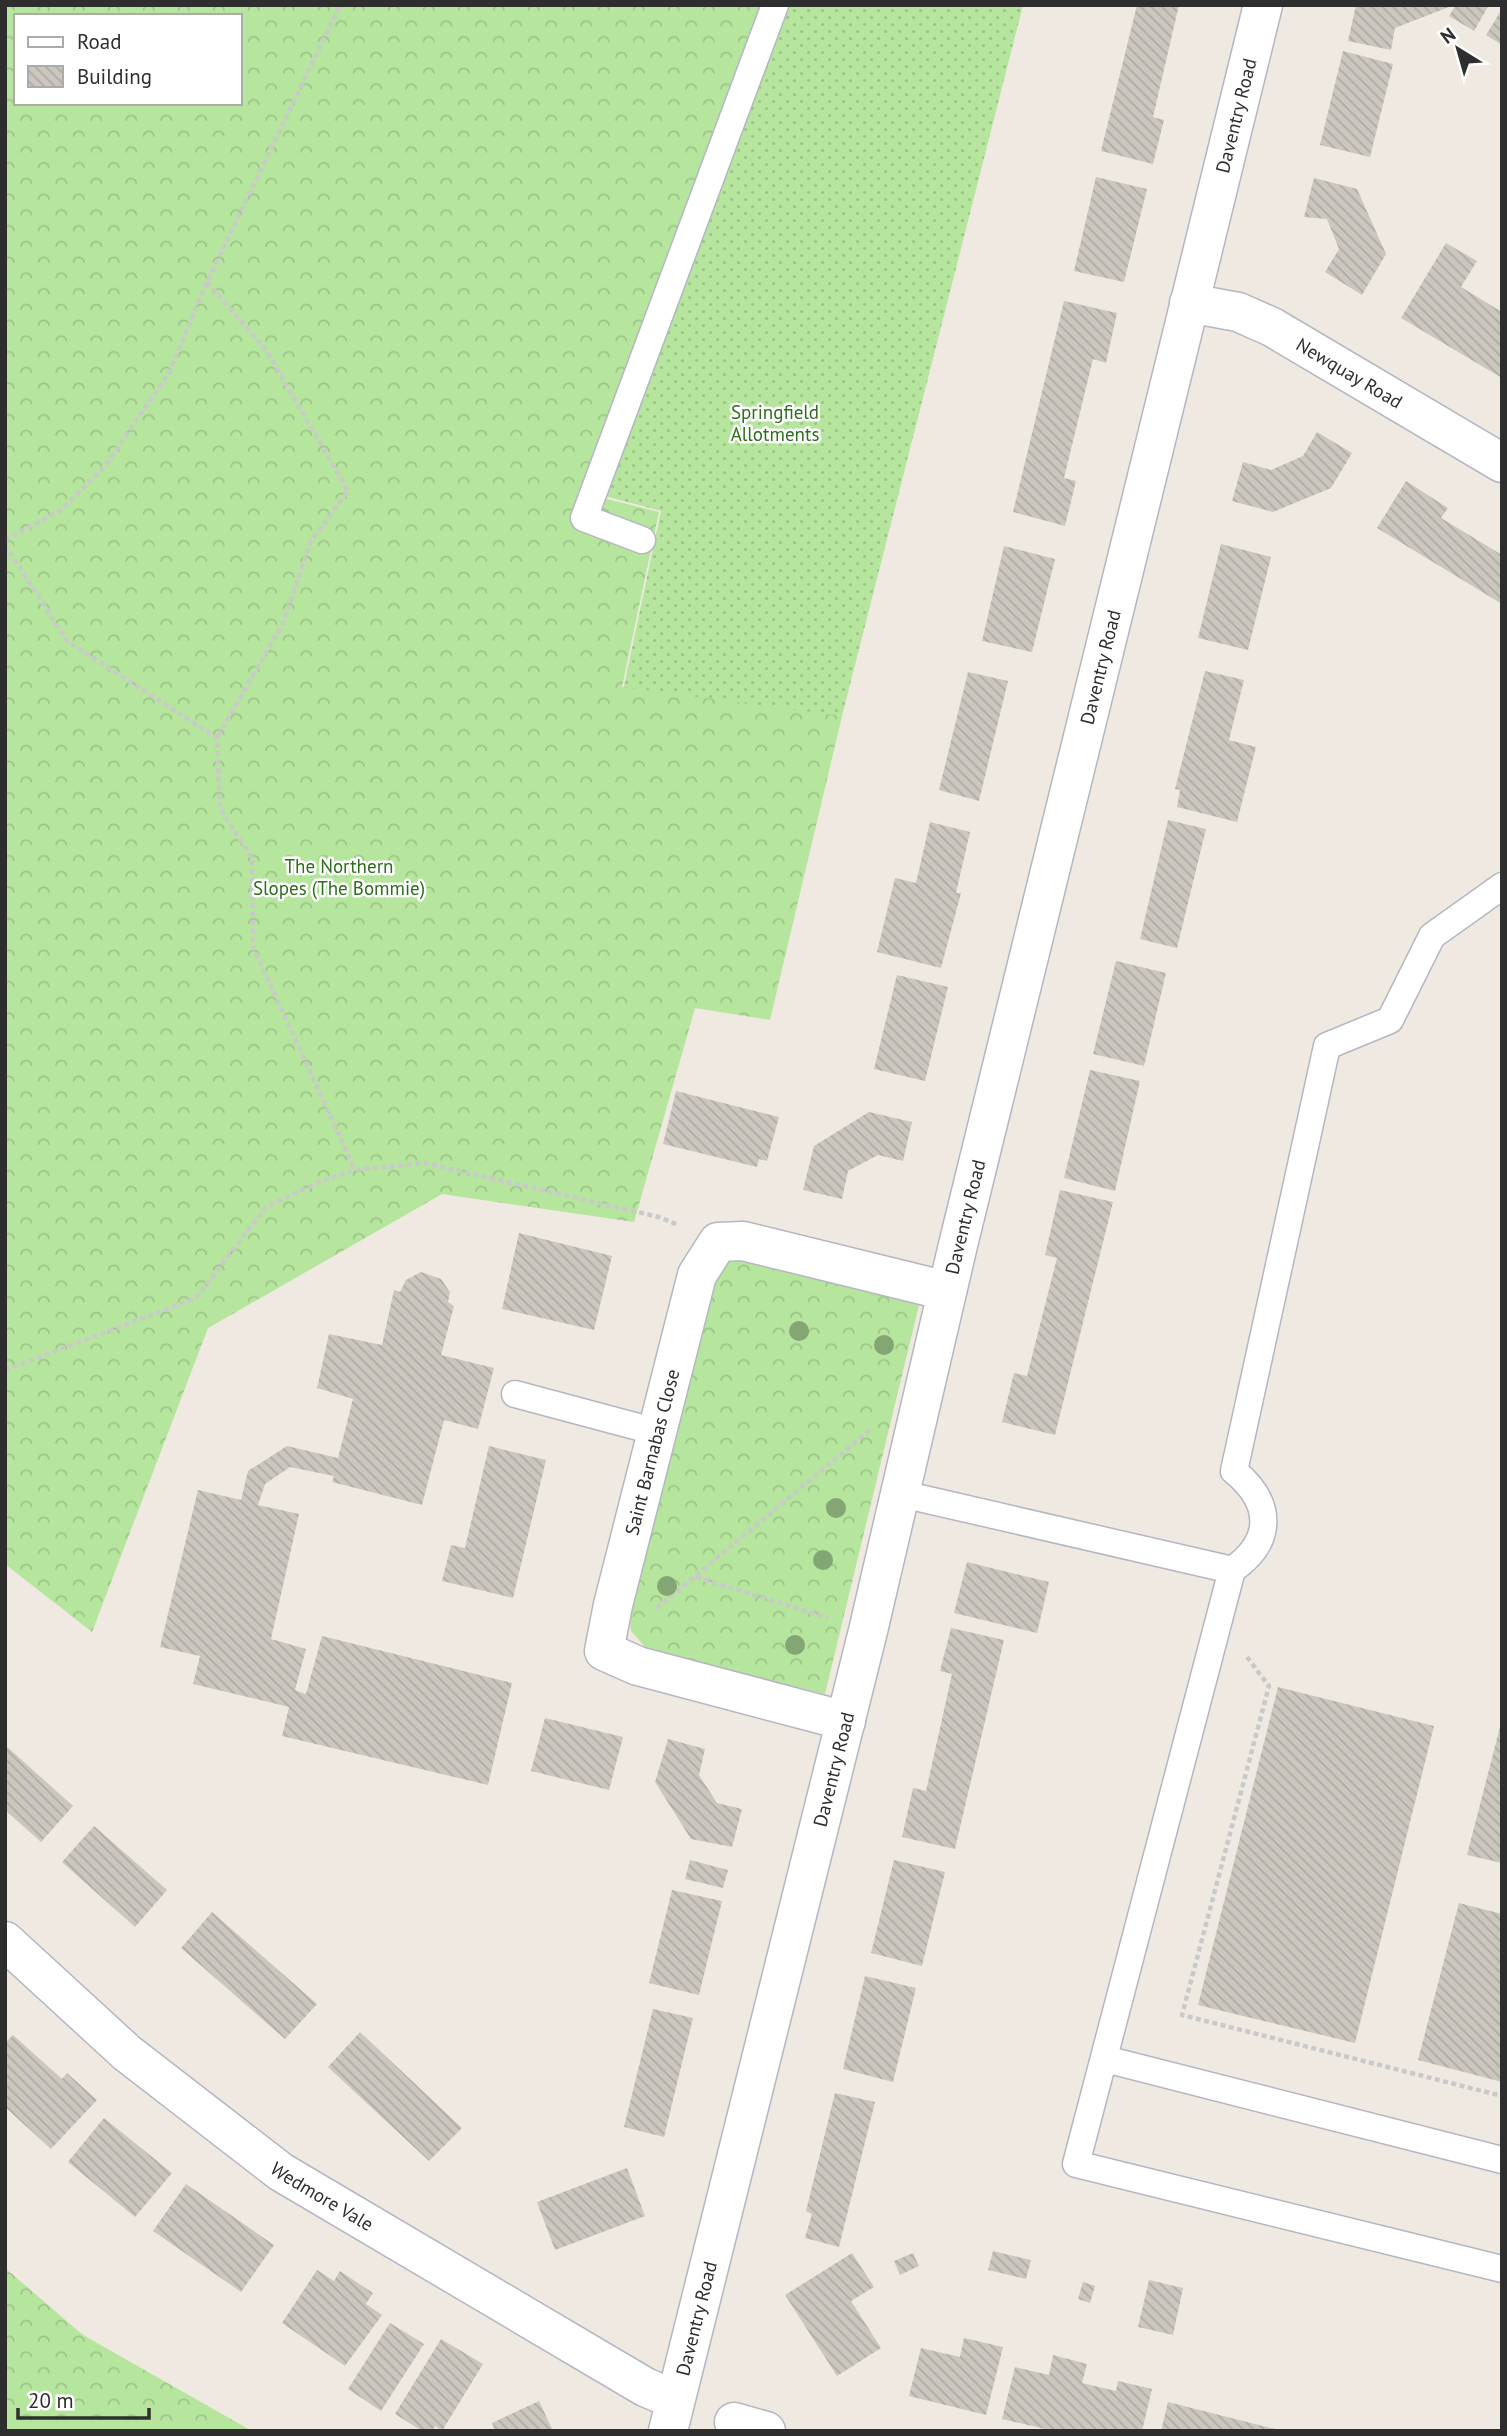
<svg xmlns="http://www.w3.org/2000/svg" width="1507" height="2436" viewBox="0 0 1507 2436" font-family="'PT Sans',sans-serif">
	<defs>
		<pattern id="grass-dots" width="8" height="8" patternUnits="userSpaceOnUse" patternTransform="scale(1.75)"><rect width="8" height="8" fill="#b6e59e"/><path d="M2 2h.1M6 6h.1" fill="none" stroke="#9dc588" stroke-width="1.8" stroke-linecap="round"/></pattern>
		<pattern id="forest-crowns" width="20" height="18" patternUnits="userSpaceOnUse" patternTransform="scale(1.75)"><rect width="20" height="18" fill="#b6e59e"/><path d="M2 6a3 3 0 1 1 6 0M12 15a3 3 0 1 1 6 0" fill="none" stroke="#9dc588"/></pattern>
		<pattern id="building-back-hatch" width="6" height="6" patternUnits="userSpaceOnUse" patternTransform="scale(1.75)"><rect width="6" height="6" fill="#cbc7bf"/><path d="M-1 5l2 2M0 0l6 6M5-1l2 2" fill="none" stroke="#afaba4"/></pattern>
	</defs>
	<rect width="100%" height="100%" fill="#efe9e1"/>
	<!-- grass -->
	<polygon fill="url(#grass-dots)" points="782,5 1023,5 842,716 622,695 661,511 601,495"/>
	<!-- forest -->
	<g fill="url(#forest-crowns)" fill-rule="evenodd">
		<path d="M5,5H780L599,497L659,512L622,687L842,716L770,1020L695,1008L634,1222L442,1194L208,1328L92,1632L5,1564ZM16,16H240V103H16Z"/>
		<polygon points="719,1250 919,1305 825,1694 647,1649 631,1631 628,1605"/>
		<polygon points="5,2268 83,2335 252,2431 8,2431 5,2428"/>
	</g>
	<!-- building -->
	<g fill="url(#building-back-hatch)">
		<polygon points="1137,5 1179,5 1153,117 1164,120 1153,164 1101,151"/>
		<polygon points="1356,5 1454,5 1395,28 1391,50 1348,41"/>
		<polygon points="1456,5 1489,5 1474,31 1449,16"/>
		<polygon points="1502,9 1502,45 1486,35"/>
		<polygon points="1343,51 1393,64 1370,157 1320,145"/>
		<polygon points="1096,177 1147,189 1124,282 1074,271"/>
		<polygon points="1314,178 1357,189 1386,254 1362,295 1325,272 1339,249 1327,219 1304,217"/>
		<polygon points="1446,243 1477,261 1461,287 1502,312 1502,378 1401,318"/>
		<polygon points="1064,301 1117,313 1106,363 1093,359 1064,478 1076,481 1065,526 1013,512"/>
		<polygon points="1317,432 1352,453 1331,488 1273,512 1232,501 1243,462 1271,470 1303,456"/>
		<polygon points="1406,481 1448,508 1441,518 1502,555 1502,604 1377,528"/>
		<polygon points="1221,544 1271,557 1248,650 1198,638"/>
		<polygon points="1004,546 1055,559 1032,652 982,641"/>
		<polygon points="1205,671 1244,680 1229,740 1256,747 1237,822 1177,807 1180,790 1175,789"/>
		<polygon points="968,672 1008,681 979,801 939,790"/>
		<polygon points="1168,820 1206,829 1177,948 1140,939"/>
		<polygon points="930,822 970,832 956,893 961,893 941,968 877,952 895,878 916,883"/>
		<polygon points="1116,961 1166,973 1144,1066 1093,1054"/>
		<polygon points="897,975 948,987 925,1081 874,1069"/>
		<polygon points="1090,1070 1140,1081 1115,1191 1064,1178"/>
		<polygon points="676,1091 779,1117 767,1161 759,1159 757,1167 663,1144"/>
		<polygon points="869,1112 912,1122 903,1161 878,1155 848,1171 842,1199 803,1190 814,1146"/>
		<polygon points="1060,1190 1113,1202 1055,1435 1002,1422 1014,1373 1027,1376 1057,1258 1045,1255"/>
		<polygon points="519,1233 612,1256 594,1330 502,1309"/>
		<polygon points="421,1272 441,1279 450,1292 448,1302 454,1306 441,1355 494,1368 478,1429 444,1420 422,1505 332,1482 334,1476 290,1467 265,1484 258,1505 299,1514 271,1639 306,1649 295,1690 306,1694 322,1636 512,1683 488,1785 282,1736 289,1707 193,1684 200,1656 160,1647 198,1490 241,1500 248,1471 287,1446 338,1458 353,1399 317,1388 329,1334 382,1345 394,1290 400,1292 406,1280"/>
		<polygon points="489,1446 546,1460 513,1598 442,1581 451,1545 465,1548"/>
		<polygon points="967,1562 1049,1582 1037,1633 954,1613"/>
		<polygon points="951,1628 1004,1640 955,1849 902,1837 913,1788 926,1791 952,1674 940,1671"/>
		<polygon points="1278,1687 1434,1726 1355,2043 1198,2005"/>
		<polygon points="545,1718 623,1737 609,1790 531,1771"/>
		<polygon points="1501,1723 1502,1723 1502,1863 1467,1855"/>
		<polygon points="668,1739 705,1749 699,1775 717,1803 742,1809 732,1847 691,1839 655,1782"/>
		<polygon points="5,1745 73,1806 41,1842 5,1810"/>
		<polygon points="94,1826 167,1890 135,1927 62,1862"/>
		<polygon points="690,1860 728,1870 723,1888 685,1879"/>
		<polygon points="894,1860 945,1872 922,1966 871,1953"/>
		<polygon points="672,1890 722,1901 699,1995 649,1983"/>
		<polygon points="1459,1903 1502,1914 1502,2082 1418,2060"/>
		<polygon points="212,1912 317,2004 285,2039 181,1948"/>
		<polygon points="865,1976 916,1988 893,2082 843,2069"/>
		<polygon points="653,2009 693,2018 664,2137 624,2127"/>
		<polygon points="360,2032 462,2128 429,2161 328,2067"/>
		<polygon points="13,2035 62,2079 67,2073 97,2100 51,2149 5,2107 5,2043"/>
		<polygon points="835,2093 875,2102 839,2247 805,2238 812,2214 806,2211"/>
		<polygon points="104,2118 172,2173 135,2217 68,2162"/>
		<polygon points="627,2168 645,2216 555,2250 537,2202"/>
		<polygon points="186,2184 274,2245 241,2292 153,2231"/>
		<polygon points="993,2251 1031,2260 1026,2279 988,2270"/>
		<polygon points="852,2253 874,2287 851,2301 881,2348 837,2376 785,2295"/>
		<polygon points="913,2253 919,2266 900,2275 894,2261"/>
		<polygon points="317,2270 334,2281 340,2271 373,2293 366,2304 382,2315 345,2366 282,2323"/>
		<polygon points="1149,2280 1183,2288 1173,2335 1138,2327"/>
		<polygon points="1083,2282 1095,2286 1090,2303 1078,2299"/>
		<polygon points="390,2323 424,2344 381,2411 348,2389"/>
		<polygon points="964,2338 1003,2347 986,2415 909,2396 921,2348 960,2357"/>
		<polygon points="441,2339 483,2364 442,2431 435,2426 432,2431 422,2431 395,2414"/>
		<polygon points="1053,2355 1087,2364 1082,2383 1116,2391 1118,2381 1152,2389 1142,2431 1054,2431 1002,2419 1015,2367 1049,2375"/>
		<polygon points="539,2401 553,2431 495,2431 492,2423"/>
		<polygon points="1168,2402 1279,2430 1279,2431 1161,2431"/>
	</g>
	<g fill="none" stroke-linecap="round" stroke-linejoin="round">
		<!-- lane casing -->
		<g stroke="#b4b7c1" stroke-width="29">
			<g id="lane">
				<polyline points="642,540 584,518 775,5"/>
				<path d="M1502,886L1432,936L1390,1020L1327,1046L1234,1471C1273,1503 1274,1541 1232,1570L1076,2164L1502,2269"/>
				<polyline points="515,1394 657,1432"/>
				<polyline points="902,1494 1232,1570"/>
				<polyline points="1105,2059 1502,2160"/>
			</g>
		</g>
		<!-- street casing -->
		<g stroke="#b4b7c1" stroke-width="41">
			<g id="street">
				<path id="s1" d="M1189,303L1238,312L1272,327L1502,463"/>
				<path id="s2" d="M846,1721L638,1666L604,1651L613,1605L697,1275L718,1242L743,1241L947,1291"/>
				<polyline points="734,2422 766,2431"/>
			</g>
		</g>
		<!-- secondary casing -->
		<g stroke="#b4b7c1" stroke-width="41">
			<g id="secondary">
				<path id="s3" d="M5,1941L127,2053L281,2172L645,2387L675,2400"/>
				<path id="s4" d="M668,2431L868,1631L958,1245L1263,5"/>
			</g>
		</g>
		<!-- path -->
		<g stroke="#c9c9c9" stroke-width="4.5" stroke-dasharray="5 3.5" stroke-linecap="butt">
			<polyline points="207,282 266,350 348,491 311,541 283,623 217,738"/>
			<polyline points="5,540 60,511 105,466 169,373 207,282 340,5"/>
			<polyline points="5,545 67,641 217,738 220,809 252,858 253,947 355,1170"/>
			<polyline points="5,1370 196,1298 266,1207 319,1182 355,1170 425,1163 659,1217 678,1225"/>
			<polyline points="696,1577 828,1618"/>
			<polyline points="657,1608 870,1430"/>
			<polyline points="1247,1657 1269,1686 1182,2015 1502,2096"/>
		</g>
		<!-- lane -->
		<use href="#lane" stroke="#fff" stroke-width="26"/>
		<!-- street -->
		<use href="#street" stroke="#fff" stroke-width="38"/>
		<!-- secondary -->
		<use href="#secondary" stroke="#fff" stroke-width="38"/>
	</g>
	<!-- trees -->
	<g fill="#84a574">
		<circle cx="799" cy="1331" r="10"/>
		<circle cx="884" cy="1345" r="10"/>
		<circle cx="836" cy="1508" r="10"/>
		<circle cx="823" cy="1560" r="10"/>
		<circle cx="667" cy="1586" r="10"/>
		<circle cx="795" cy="1645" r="10"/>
	</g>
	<g text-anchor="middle" stroke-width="5" stroke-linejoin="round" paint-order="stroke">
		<!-- street labels -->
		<g font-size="19" fill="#2e2e2e" stroke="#fff">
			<text dy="7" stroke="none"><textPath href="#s4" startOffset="2384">Daventry Road</textPath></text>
			<text dy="7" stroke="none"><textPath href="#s1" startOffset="177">Newquay Road</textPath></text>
			<text dy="7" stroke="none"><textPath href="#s4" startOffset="1816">Daventry Road</textPath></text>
			<text dy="7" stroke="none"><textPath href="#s4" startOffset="1250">Daventry Road</textPath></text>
			<text dy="7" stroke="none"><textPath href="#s2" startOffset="457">Saint Barnabas Close</textPath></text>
			<text dy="7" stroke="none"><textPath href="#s4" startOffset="682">Daventry Road</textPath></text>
			<text dy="7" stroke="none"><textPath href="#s3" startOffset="408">Wedmore Vale</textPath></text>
			<text dy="7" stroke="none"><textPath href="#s4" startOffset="116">Daventry Road</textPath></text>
		</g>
		<!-- park labels -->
		<g font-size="19" fill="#2c6e1b" stroke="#fff">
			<text x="775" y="419">Springfield<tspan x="775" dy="22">Allotments</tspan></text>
			<text x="339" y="873">The Northern<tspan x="339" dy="22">Slopes (The Bommie)</tspan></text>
		</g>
	</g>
	<!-- border -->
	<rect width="1507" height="2436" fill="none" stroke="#2e2e2e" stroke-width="14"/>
	<!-- legend -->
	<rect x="14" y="14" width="228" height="91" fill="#ffffff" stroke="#ababab" stroke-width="2"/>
	<rect x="28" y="37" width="35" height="10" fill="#ffffff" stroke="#ababab" stroke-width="2"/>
	<text x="77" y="49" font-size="21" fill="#2e2e2e">Road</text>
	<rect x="28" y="66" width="35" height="21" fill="url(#building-back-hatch)" stroke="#ababab" stroke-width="2"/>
	<text x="77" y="84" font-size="21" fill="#2e2e2e">Building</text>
	<!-- north arrow -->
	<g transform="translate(1458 49) rotate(323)" stroke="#ffffff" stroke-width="5" paint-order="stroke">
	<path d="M0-5L12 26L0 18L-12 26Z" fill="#2e2e2e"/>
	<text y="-10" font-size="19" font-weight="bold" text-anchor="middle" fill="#2e2e2e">N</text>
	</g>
	<!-- scale -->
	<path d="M18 2408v10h131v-10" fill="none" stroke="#2e2e2e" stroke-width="3.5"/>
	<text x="28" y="2408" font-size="21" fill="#2e2e2e" stroke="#ffffff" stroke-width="5" paint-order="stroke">20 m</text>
</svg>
